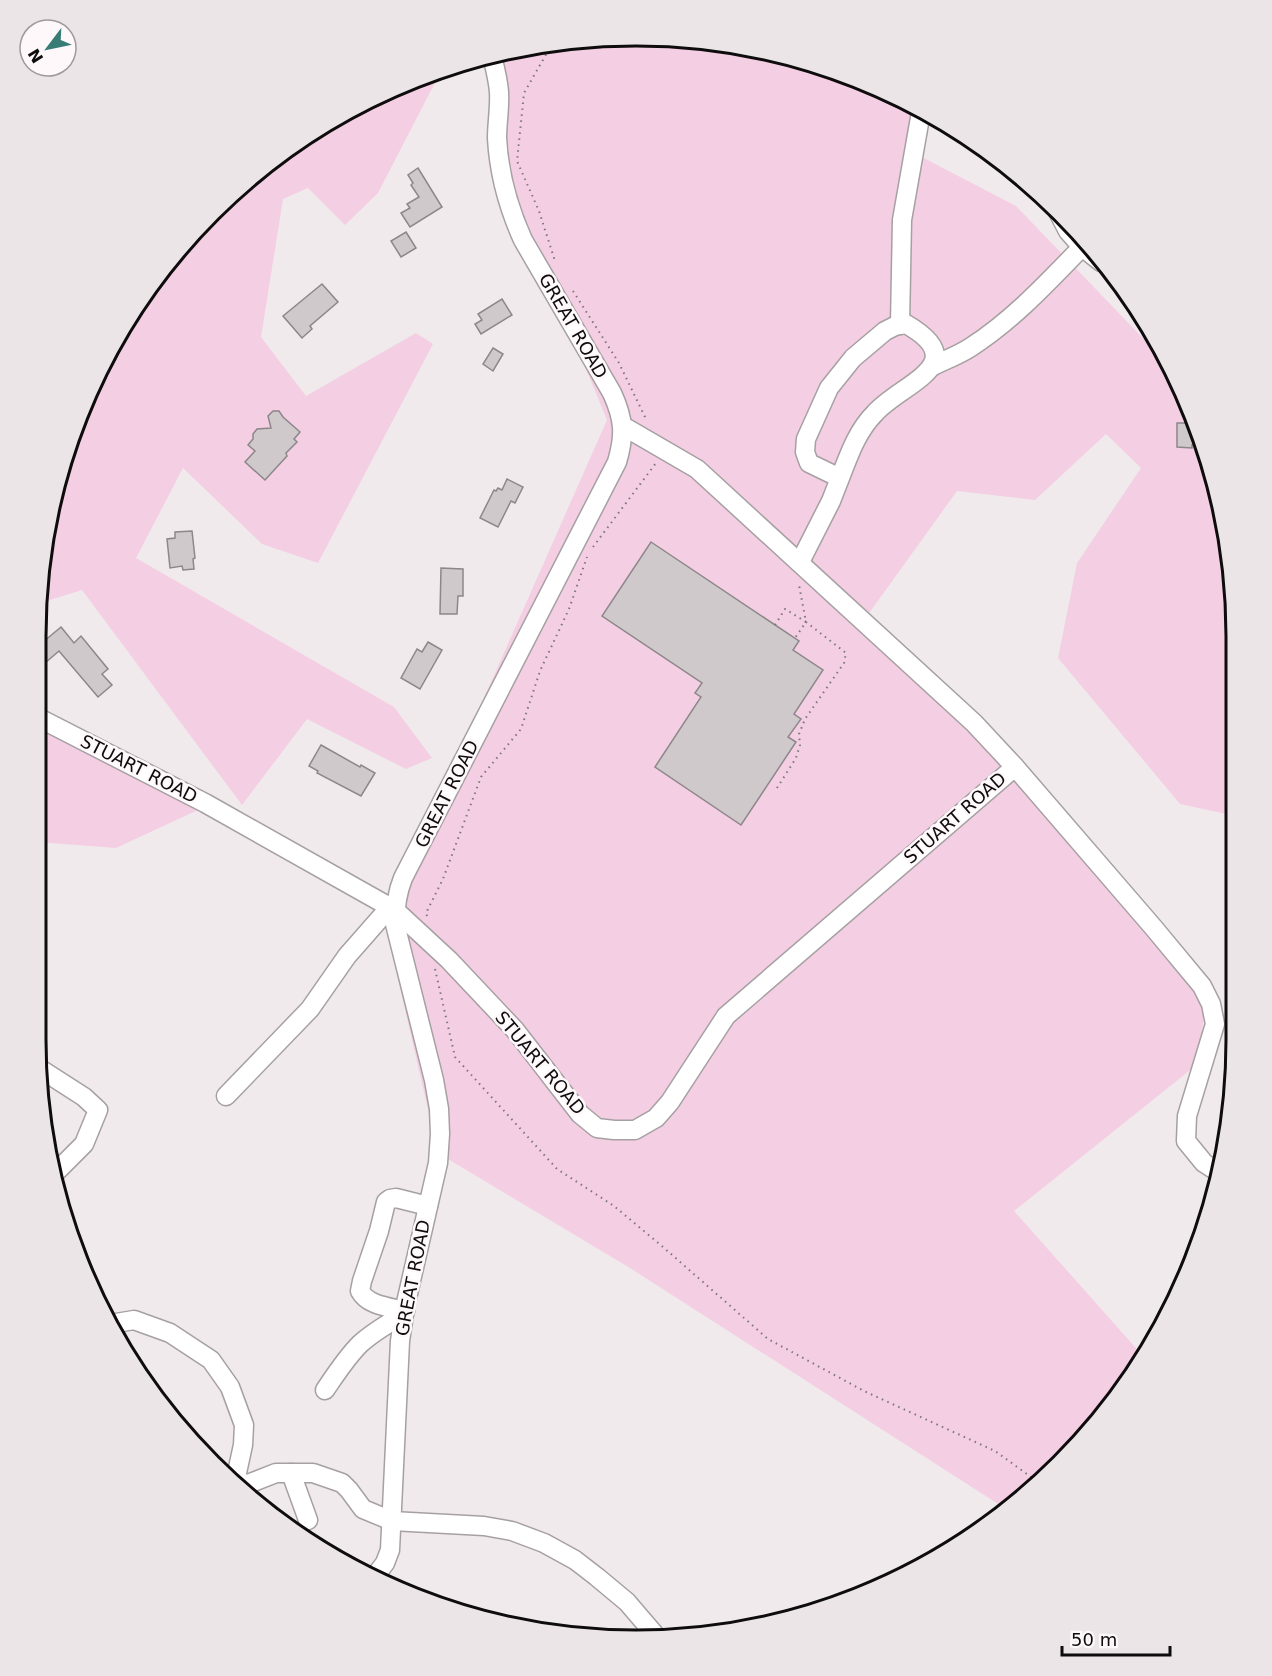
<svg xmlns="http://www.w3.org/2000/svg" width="1272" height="1676" viewBox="0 0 1272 1676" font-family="'DejaVu Sans',sans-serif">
	<rect width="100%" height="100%" fill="#f1eaed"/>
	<!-- green -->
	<g fill="#f4cee2">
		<polygon points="636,36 753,47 865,82 923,112 916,154 1016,206 1162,358 1204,443 1231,558 1231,815 1180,804 1058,658 1077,563 1141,468 1106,434 1035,500 957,491 862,623 935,681 1205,1003 1199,1063 1014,1211 1143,1356 1061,1464 1006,1509 630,1268 438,1153 385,922 607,420 507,178 485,58 519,48"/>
		<polygon points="441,71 378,193 345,225 308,188 283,199 261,337 306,396 416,333 433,344 318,563 262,544 183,468 136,558 394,707 432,758 406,769 307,719 242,805 82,590 37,604 57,480 98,370 160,271 212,211 302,137 406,82"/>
		<polygon points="37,719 213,803 116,848 37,842"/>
	</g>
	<!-- building -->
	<g fill="#cfc9cc" stroke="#8d878a" stroke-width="1.5">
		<polygon points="418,168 442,207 410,227 401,213 410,208 407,204 419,197 411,185 413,183 408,175"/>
		<polygon points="406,232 416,248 401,257 391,241"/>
		<polygon points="322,284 338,302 310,326 312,329 302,338 283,316"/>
		<polygon points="502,299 512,315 481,334 475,324 482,320 478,314"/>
		<polygon points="493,348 503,354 493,371 483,364"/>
		<polygon points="273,411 279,411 283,417 300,432 294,439 297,442 286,453 287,456 265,480 245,462 255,451 248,445 253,439 253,434 257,429 271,428 268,416"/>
		<polygon points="1177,423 1192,423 1192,432 1199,433 1205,445 1192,445 1192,448 1177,447"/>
		<polygon points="507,479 523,487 515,503 511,501 498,527 480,518 494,490 496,491 498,488 502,490"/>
		<polygon points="192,531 195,558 193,559 194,569 183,570 182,566 170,568 167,539 175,538 175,532"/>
		<polygon points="651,542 799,641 793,650 823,670 794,714 801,719 788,737 796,742 741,825 655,767 701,697 695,693 702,683 602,616"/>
		<polygon points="441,568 463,569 463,596 458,596 457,614 440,614"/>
		<polygon points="61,627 74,643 81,636 108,669 102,674 112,685 98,697 59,651 45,663 37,654 37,647"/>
		<polygon points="428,642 442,650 420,689 401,678 417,649 422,652"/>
		<polygon points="321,745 360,767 361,765 375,773 361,796 317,773 318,771 309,766"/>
	</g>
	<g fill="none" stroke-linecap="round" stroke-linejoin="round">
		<!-- minor casing -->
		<g stroke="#a6a0a3" stroke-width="21">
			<g id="minor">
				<polyline points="1056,208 1068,231 1082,247"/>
				<polyline points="900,325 902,220 921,112"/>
				<path d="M933,366C945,360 959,355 971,347C1013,320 1048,282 1082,247L1101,262"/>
				<polyline points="623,426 697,469 974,723 1015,767 1153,927 1202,986 1211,1004 1215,1024 1187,1116 1186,1141 1204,1163 1218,1172"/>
				<path d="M800,562L831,501L840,478L809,463L805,452L806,439L829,388L853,358L885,331L895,326L906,324C975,364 902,383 875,413C857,431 849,455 840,478"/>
				<polyline points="37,717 205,803 395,910 449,960 515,1030 580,1114 597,1128 614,1130 635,1130 656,1118 670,1102 726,1016 1015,767"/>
				<polyline points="42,1070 84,1097 98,1110 84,1144 54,1174"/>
				<polyline points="226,1096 310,1009 347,956 390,907"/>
				<path d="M405,1311C390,1307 368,1306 360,1291L362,1281L379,1231L386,1202L390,1199L396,1198L428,1206"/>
				<polyline points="110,1324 134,1320 170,1333 211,1360 230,1387 244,1425 243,1445 235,1482 233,1484"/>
				<path d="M325,1390C336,1374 346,1358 360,1344C373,1332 389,1323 404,1314"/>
				<polyline points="291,1473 308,1520"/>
				<polyline points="235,1482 248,1484 276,1473 313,1473 342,1483 349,1490 363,1509 392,1521 484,1526 512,1531 544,1543 575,1560 597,1577 627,1602 657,1637"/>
				<path d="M373,1579L385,1563L390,1550L400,1341L405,1307L438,1163L440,1134L439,1109L434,1080L395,924C395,907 397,893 403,878L617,462C625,435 624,419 612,393L523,240C508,207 499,175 497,138C497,123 500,107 499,92C498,79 495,68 492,56"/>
			</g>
		</g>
		<!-- path -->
		<g stroke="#7b7779" stroke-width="2" stroke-dasharray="1.5 4.5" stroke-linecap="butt">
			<polyline points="552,44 524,93 517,161 539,211 555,261"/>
			<polyline points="573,291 619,363 646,419"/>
			<polyline points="593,547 656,463"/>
			<polyline points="775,625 785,609 806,622 795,638"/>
			<polyline points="777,788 796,758 800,745 799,734 805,719 844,663 846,653 806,622 799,585"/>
			<polyline points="427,916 426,913 443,879 481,777 521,729 540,671 569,609 587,557"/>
			<polyline points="435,969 455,1057 557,1169 614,1206 663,1247 768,1339 864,1391 995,1451 1038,1482"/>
		</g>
		<!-- minor -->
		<use href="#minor" stroke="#fff" stroke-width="18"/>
	</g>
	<g text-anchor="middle" stroke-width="5" stroke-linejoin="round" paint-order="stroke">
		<!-- street labels -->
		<g font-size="18" fill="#0e0c0d" stroke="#fef8fb">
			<text transform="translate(573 326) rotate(60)" y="6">GREAT ROAD</text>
			<text transform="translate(139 769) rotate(27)" y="6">STUART ROAD</text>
			<text transform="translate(447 794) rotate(-63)" y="6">GREAT ROAD</text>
			<text transform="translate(955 818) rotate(-41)" y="6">STUART ROAD</text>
			<text transform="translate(540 1063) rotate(50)" y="6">STUART ROAD</text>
			<text transform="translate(413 1278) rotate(-79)" y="6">GREAT ROAD</text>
		</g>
	</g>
	<!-- crop -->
	<path d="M0 0H1272V1676H0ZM636 46H636A590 590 0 0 1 1226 636V1040A590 590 0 0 1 636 1630H636A590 590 0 0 1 46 1040V636A590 590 0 0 1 636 46Z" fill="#ebe5e8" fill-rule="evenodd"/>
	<path fill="none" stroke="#0e0c0d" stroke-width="3" d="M636 46H636A590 590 0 0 1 1226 636V1040A590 590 0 0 1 636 1630H636A590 590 0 0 1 46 1040V636A590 590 0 0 1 636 46Z"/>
	<!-- north arrow -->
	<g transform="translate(48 48) rotate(238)"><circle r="28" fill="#fef8fb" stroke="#9e9a9c" stroke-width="1.5"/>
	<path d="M0-4.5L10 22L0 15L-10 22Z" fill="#377d75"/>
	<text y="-9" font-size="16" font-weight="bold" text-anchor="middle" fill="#0e0c0d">N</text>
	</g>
	<!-- scale -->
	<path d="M1062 1646v9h108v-9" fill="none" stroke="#0e0c0d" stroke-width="3"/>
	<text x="1071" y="1646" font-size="18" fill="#0e0c0d" stroke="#fef8fb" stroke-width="4.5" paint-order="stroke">50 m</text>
</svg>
